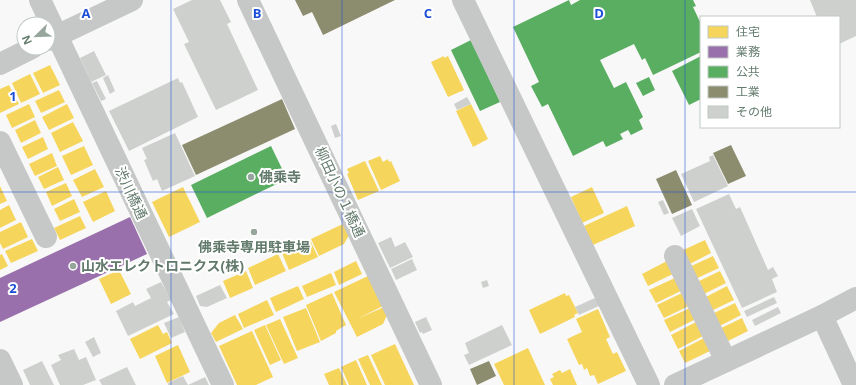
<svg xmlns="http://www.w3.org/2000/svg" width="856" height="385" viewBox="0 0 856 385" font-family="'Open Sans','Noto Sans JP',sans-serif">
	<rect width="100%" height="100%" fill="#f8f8f8"/>
	<!-- homes -->
	<g fill="#f6d55c">
		<polygon points="444,56 444,58 448,56 464,90 448,97 431,62"/>
		<polygon points="50,65 60,85 43,93 33,73"/>
		<polygon points="30,74 40,94 21,103 12,83"/>
		<polygon points="9,85 19,104 0,113 0,89"/>
		<polygon points="59,90 65,102 41,113 35,101"/>
		<polygon points="29,104 35,117 12,128 6,115"/>
		<polygon points="67,104 74,118 49,130 42,117"/>
		<polygon points="471,104 488,139 473,147 456,111"/>
		<polygon points="35,120 41,133 21,143 15,130"/>
		<polygon points="73,122 83,141 60,152 51,133"/>
		<polygon points="43,137 48,149 28,159 22,147"/>
		<polygon points="84,146 93,165 71,175 62,156"/>
		<polygon points="52,153 57,166 35,176 29,164"/>
		<polygon points="380,156 383,162 388,159 389,162 391,161 400,181 381,190 368,161"/>
		<polygon points="365,161 379,191 358,200 347,174 349,173 347,169"/>
		<polygon points="58,167 64,180 44,189 38,177"/>
		<polygon points="95,169 104,187 82,197 73,180"/>
		<polygon points="66,183 72,196 52,206 46,192"/>
		<polygon points="0,186 7,201 0,204"/>
		<polygon points="183,187 200,222 169,237 152,202"/>
		<polygon points="592,187 604,213 582,223 571,197"/>
		<polygon points="106,191 115,211 93,222 83,202"/>
		<polygon points="74,199 80,212 60,221 54,209"/>
		<polygon points="9,205 16,220 0,228 0,210"/>
		<polygon points="627,206 635,226 593,245 584,226"/>
		<polygon points="80,216 86,228 60,240 54,228"/>
		<polygon points="21,222 28,237 3,249 0,243 0,232"/>
		<polygon points="343,224 349,235 344,244 319,256 311,239"/>
		<polygon points="32,239 38,251 11,263 5,251"/>
		<polygon points="310,240 318,257 289,270 282,253"/>
		<polygon points="705,240 711,253 686,266 679,252"/>
		<polygon points="2,254 8,266 0,270 0,255"/>
		<polygon points="278,254 286,271 255,285 248,268"/>
		<polygon points="713,256 719,268 693,280 687,268"/>
		<polygon points="669,260 675,273 648,286 642,274"/>
		<polygon points="356,261 362,274 339,285 334,272"/>
		<polygon points="119,270 131,294 111,304 99,279"/>
		<polygon points="246,271 253,288 230,298 223,281"/>
		<polygon points="720,271 726,283 700,296 695,283"/>
		<polygon points="331,273 336,285 307,297 302,286"/>
		<polygon points="368,276 383,306 357,319 384,307 387,315 383,324 357,337 334,292"/>
		<polygon points="677,277 683,290 656,303 649,290"/>
		<polygon points="298,286 304,299 276,312 270,298"/>
		<polygon points="727,286 734,300 709,312 702,299"/>
		<polygon points="684,292 691,305 664,318 657,305"/>
		<polygon points="332,293 346,325 336,331 336,333 321,341 306,305"/>
		<polygon points="565,293 566,296 569,295 578,313 574,315 575,317 540,334 529,310"/>
		<polygon points="267,300 274,315 244,328 238,314"/>
		<polygon points="735,303 741,315 716,328 710,315"/>
		<polygon points="692,307 698,318 670,332 664,320"/>
		<polygon points="306,308 320,342 297,351 283,317"/>
		<polygon points="598,309 610,337 606,339 613,354 617,352 626,371 598,384 594,375 590,376 587,368 584,370 582,364 579,365 567,339 582,332 576,319"/>
		<polygon points="235,315 243,329 216,342 211,333 219,323"/>
		<polygon points="742,318 748,331 724,343 717,330"/>
		<polygon points="280,319 298,358 284,364 266,325"/>
		<polygon points="698,321 705,335 678,349 671,335"/>
		<polygon points="158,325 163,334 167,332 172,343 140,359 130,339"/>
		<polygon points="265,325 281,360 270,365 254,330"/>
		<polygon points="252,331 273,377 256,385 237,385 219,346"/>
		<polygon points="706,337 712,350 685,363 679,351"/>
		<polygon points="395,344 414,385 385,385 371,355"/>
		<polygon points="178,345 190,372 167,383 155,356"/>
		<polygon points="528,348 545,385 504,385 494,364"/>
		<polygon points="368,355 382,385 370,385 358,359"/>
		<polygon points="356,360 367,385 349,385 341,367"/>
		<polygon points="339,368 347,385 329,385 324,374"/>
		<polygon points="570,369 577,385 553,385 550,379 554,377 552,374 560,370 562,373"/>
	</g>
	<!-- offices -->
	<polygon fill="#9970ab" points="130,217 147,254 0,322 0,278"/>
	<!-- public -->
	<g fill="#5aae61">
		<polygon points="569,0 571,5 580,0 693,0 696,6 693,7 701,24 701,52 653,75 645,58 642,60 634,44 600,60 614,88 626,82 643,117 639,120 643,129 631,135 628,130 620,134 623,139 606,147 603,141 573,156 548,104 542,107 531,86 539,82 513,27"/>
		<polygon points="471,40 500,102 480,111 451,50"/>
		<polygon points="701,56 701,99 689,105 672,71"/>
		<polygon points="649,77 655,90 643,96 636,83"/>
		<polygon points="271,146 287,179 207,218 191,185"/>
	</g>
	<!-- industry -->
	<g fill="#8c8c6e">
		<polygon points="295,0 395,0 323,35 312,12 303,16"/>
		<polygon points="282,99 295,129 196,175 182,145"/>
		<polygon points="731,145 746,176 728,184 713,153"/>
		<polygon points="676,170 692,205 672,214 656,179"/>
		<polygon points="489,361 496,376 477,385 470,369"/>
	</g>
	<!-- building -->
	<g fill="#ced0ce">
		<polygon points="192,0 220,0 231,22 227,24 258,90 216,110 184,44 189,42 173,9"/>
		<polygon points="810,0 856,0 856,36 839,44 839,17 817,17"/>
		<polygon points="94,51 106,75 91,82 80,58"/>
		<polygon points="108,75 115,91 110,94 103,78"/>
		<polygon points="178,78 180,83 182,82 198,117 129,151 109,111"/>
		<polygon points="97,81 106,99 101,101 92,83"/>
		<polygon points="467,97 471,104 457,110 454,104"/>
		<polygon points="336,124 341,136 335,138 331,126"/>
		<polygon points="175,133 195,176 162,191 157,179 153,181 144,160 147,159 142,148"/>
		<polygon points="713,155 728,186 694,202 681,174 710,161 709,157"/>
		<polygon points="729,194 736,209 740,207 768,270 773,267 778,276 772,279 777,292 742,308 696,209"/>
		<polygon points="663,200 669,213 664,215 658,202"/>
		<polygon points="692,209 700,226 681,236 672,218"/>
		<polygon points="391,237 395,247 405,242 413,257 390,268 378,243"/>
		<polygon points="412,259 417,270 396,280 391,269"/>
		<polygon points="487,280 489,286 483,288 481,282"/>
		<polygon points="161,282 171,300 167,302 174,314 128,336 116,311 133,302 135,306 151,298 146,289"/>
		<polygon points="220,285 227,298 207,307 200,306 196,296"/>
		<polygon points="597,297 601,305 579,315 575,307"/>
		<polygon points="774,297 777,303 747,317 744,311"/>
		<polygon points="778,307 781,313 755,326 752,320"/>
		<polygon points="179,317 185,332 171,338 164,323"/>
		<polygon points="426,317 432,330 423,334 422,332 420,333 415,322"/>
		<polygon points="502,325 512,345 469,365 464,355 469,353 465,343"/>
		<polygon points="94,337 101,353 93,357 85,342"/>
		<polygon points="74,349 79,360 86,357 96,380 83,385 60,385 51,365 61,360 58,355"/>
		<polygon points="42,361 54,385 30,385 23,370"/>
		<polygon points="127,367 136,385 102,385 99,380"/>
		<polygon points="183,376 188,385 168,385 168,383"/>
		<polygon points="205,377 209,385 188,385"/>
	</g>
	<g fill="none" stroke-linecap="round" stroke-linejoin="round">
		<!-- minor -->
		<g stroke="#c6c8c7" stroke-width="22">
			<polyline points="40,0 223,385"/>
			<polyline points="248,0 431,385"/>
			<polyline points="463,0 649,385"/>
			<polyline points="48,40 132,0"/>
			<polyline points="0,64 32,48"/>
			<polyline points="0,142 46,237"/>
			<polyline points="675,256 726,361"/>
			<polyline points="822,316 854,385"/>
			<polyline points="0,360 12,385"/>
			<polyline points="675,385 822,316 856,298"/>
		</g>
	</g>
	<!-- grid -->
	<path fill="none" stroke="#1d4ed8" stroke-width="1" stroke-opacity="0.55" d="M171,0V385M342,0V385M514,0V385M685,0V385M0,192H856"/>
	<!-- markers -->
	<g fill="#96a69d" stroke="#fff" stroke-width="1.5">
		<circle cx="251" cy="177" r="4"/>
		<circle cx="254" cy="232" r="4"/>
		<circle cx="73" cy="266" r="4"/>
	</g>
	<g text-anchor="middle" stroke-width="4" stroke-linejoin="round" paint-order="stroke">
		<!-- poi labels -->
		<g font-size="14" font-weight="bold" fill="#627a6c" stroke="#fff" text-anchor="start">
			<text x="259" y="182">佛乘寺</text>
			<text x="254" y="252" text-anchor="middle">佛乘寺専用駐車場</text>
			<text x="81" y="271">山水エレクトロニクス(株)</text>
		</g>
		<!-- street labels -->
		<g font-size="14" fill="#627a6c" stroke="#fff">
			<text transform="translate(340 192) rotate(65)" y="5">柳田小の１橋通</text>
			<text transform="translate(131 193) rotate(65)" y="5">渋川橋通</text>
		</g>
	</g>
	<g font-size="13" text-anchor="middle" font-weight="bold" fill="#1d4ed8" stroke="#fff" stroke-width="4" stroke-linejoin="round" paint-order="stroke">
		<text x="86" y="18">A</text>
		<text x="257" y="18">B</text>
		<text x="428" y="18">C</text>
		<text x="599" y="18">D</text>
		<text x="13" y="101">1</text>
		<text x="13" y="293">2</text>
	</g>
	<!-- legend -->
	<rect x="700" y="16" width="140" height="112" fill="#ffffff" stroke="#c0cac4"/>
	<rect x="708" y="26" width="20" height="12" fill="#f6d55c" stroke="#c0cac4"/>
	<text x="736" y="36" font-size="12" fill="#627a6c">住宅</text>
	<rect x="708" y="46" width="20" height="12" fill="#9970ab" stroke="#c0cac4"/>
	<text x="736" y="56" font-size="12" fill="#627a6c">業務</text>
	<rect x="708" y="66" width="20" height="12" fill="#5aae61" stroke="#c0cac4"/>
	<text x="736" y="76" font-size="12" fill="#627a6c">公共</text>
	<rect x="708" y="86" width="20" height="12" fill="#8c8c6e" stroke="#c0cac4"/>
	<text x="736" y="96" font-size="12" fill="#627a6c">工業</text>
	<rect x="708" y="106" width="20" height="12" fill="#ced0ce" stroke="#c0cac4"/>
	<text x="736" y="116" font-size="12" fill="#627a6c">その他</text>
	<!-- north arrow -->
	<g transform="translate(36 36) rotate(247)"><circle r="19" fill="#ffffff" stroke="#c0cac4"/>
	<path d="M0-3L7 15L0 10L-7 15Z" fill="#96a69d"/>
	<text y="-6" font-size="11" font-weight="bold" text-anchor="middle" fill="#627a6c">N</text>
	</g>
</svg>
